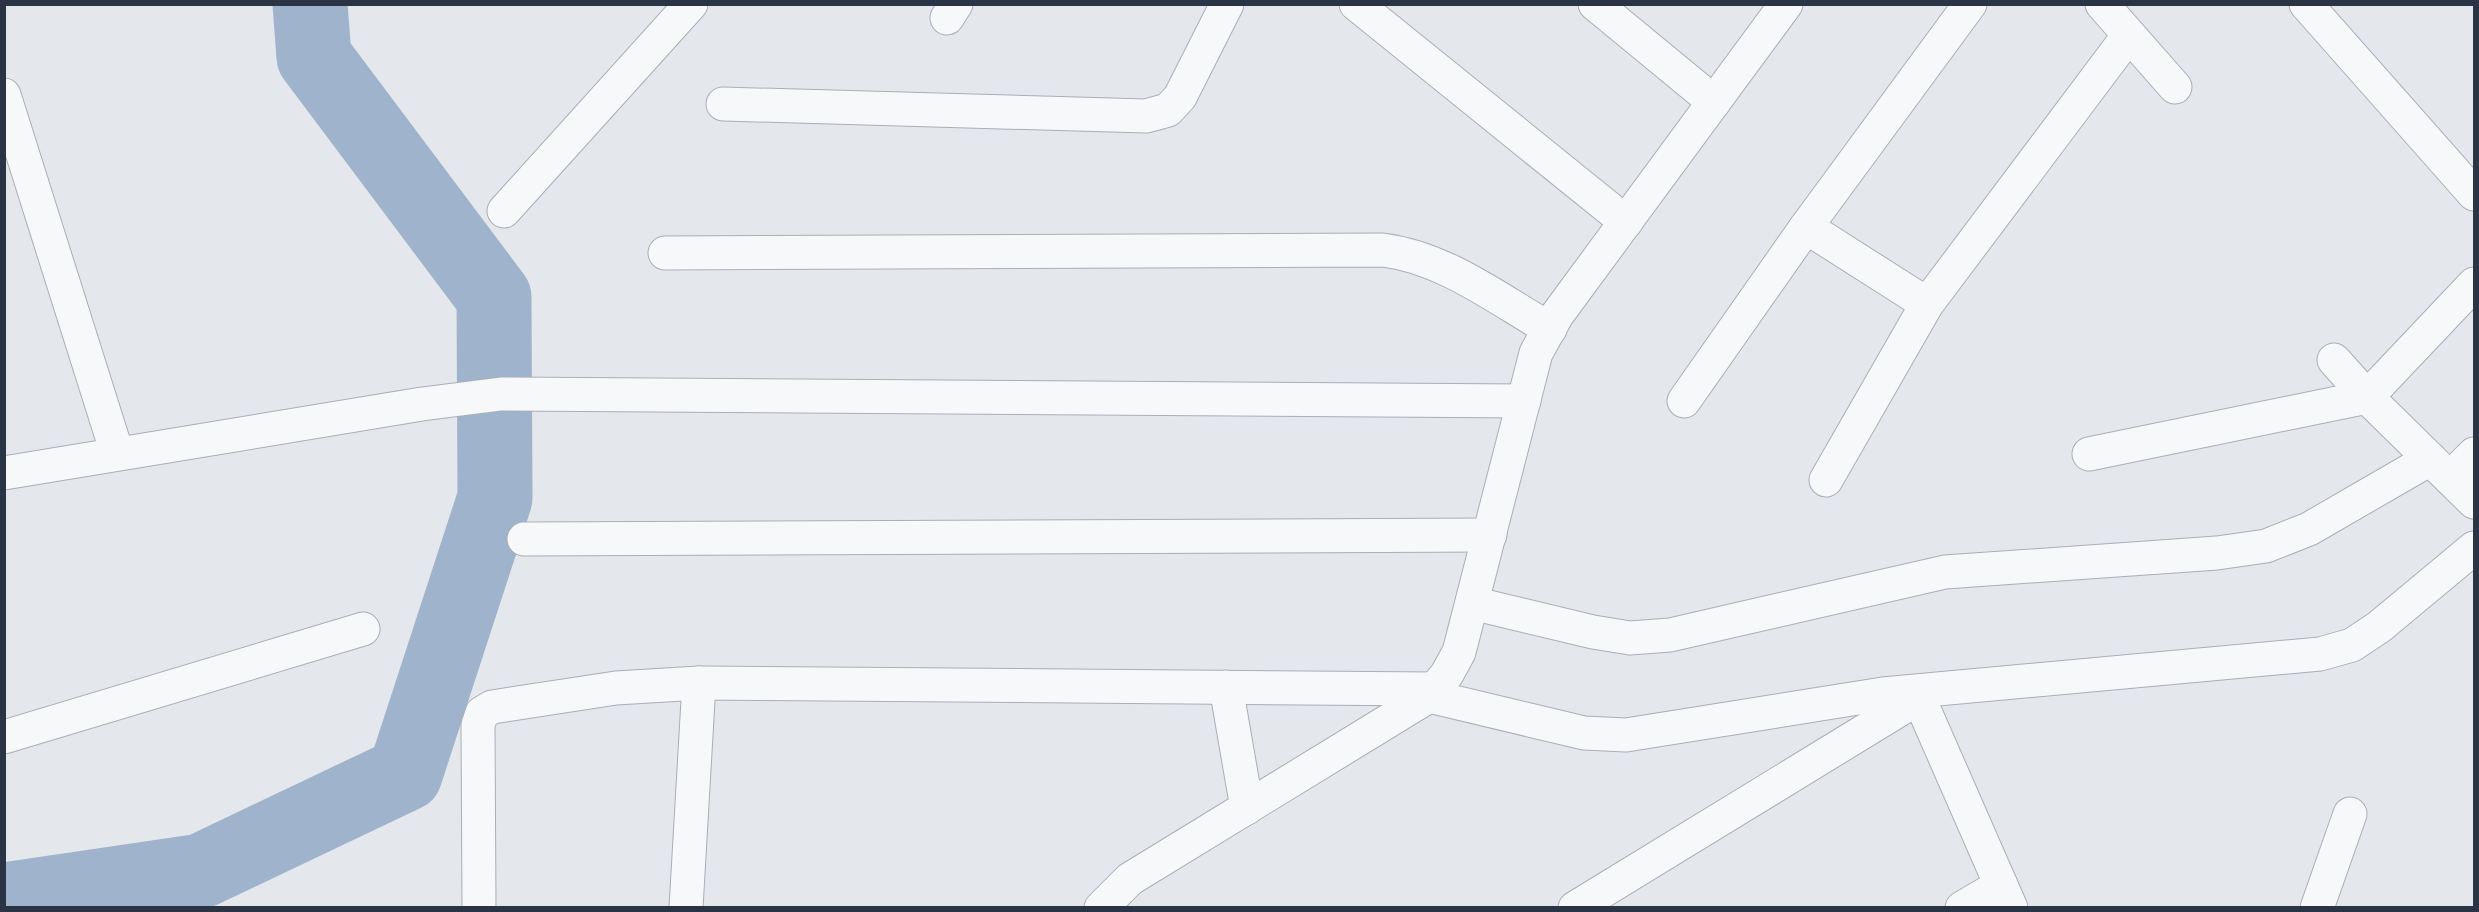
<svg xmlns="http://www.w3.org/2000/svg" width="2479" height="912" viewBox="0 0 2479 912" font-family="'Work Sans',sans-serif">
	<rect width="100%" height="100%" fill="#e4e7ec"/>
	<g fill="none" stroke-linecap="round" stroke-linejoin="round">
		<!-- river -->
		<polyline stroke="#9fb4cc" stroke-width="75" points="4,900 201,871 405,774 495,498 494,297 314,57 310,4"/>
		<!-- minor casing -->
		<g stroke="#a9aeb7" stroke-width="35">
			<g id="minor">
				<polyline points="1356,4 1626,222"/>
				<polyline points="1595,4 1714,102"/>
				<polyline points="2102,4 2175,87"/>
				<polyline points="2306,4 2474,194"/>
				<polyline points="947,18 956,4"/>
				<polyline points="4,95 117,453"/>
				<polyline points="723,104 1146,116 1168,110 1180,97 1227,4"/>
				<polyline points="504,211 691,4"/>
				<polyline points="1806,227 1927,304"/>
				<path d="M665,253L1383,250C1445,258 1496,298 1550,329"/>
				<polyline points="2334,360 2367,397 2474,502"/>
				<polyline points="1684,401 1806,227 1970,4"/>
				<polyline points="2089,454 2367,397 2474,284"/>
				<polyline points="4,473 422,404 501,394 1524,401"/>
				<polyline points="2450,478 2474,454"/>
				<polyline points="1826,480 1927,304 2129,35"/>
				<polyline points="524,539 1490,535"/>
				<polyline points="1472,603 1593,632 1630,638 1670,635 1945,572 2217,553 2266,546 2309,529 2430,459"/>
				<polyline points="1226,687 1247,808"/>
				<polyline points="1429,696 1584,733 1626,735 1883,694 2320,654 2352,645 2379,627 2474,548"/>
				<polyline points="1919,698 2011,908"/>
				<polyline points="4,737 363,629"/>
				<polyline points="479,908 478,725 482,713 492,707 616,688 699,683 1435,689"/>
				<polyline points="686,908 699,683"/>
				<polyline points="1101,908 1130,879 1429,696 1447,674 1459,652 1536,353 1557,315 1786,4"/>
				<polyline points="1575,908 1925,694"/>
				<polyline points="1962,908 2001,885"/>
				<polyline points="2317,908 2350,814"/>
			</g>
		</g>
		<!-- minor -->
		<use href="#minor" stroke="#f7f8fa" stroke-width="33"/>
	</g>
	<!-- border -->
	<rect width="2479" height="912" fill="none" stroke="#2b3445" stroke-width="12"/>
</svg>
